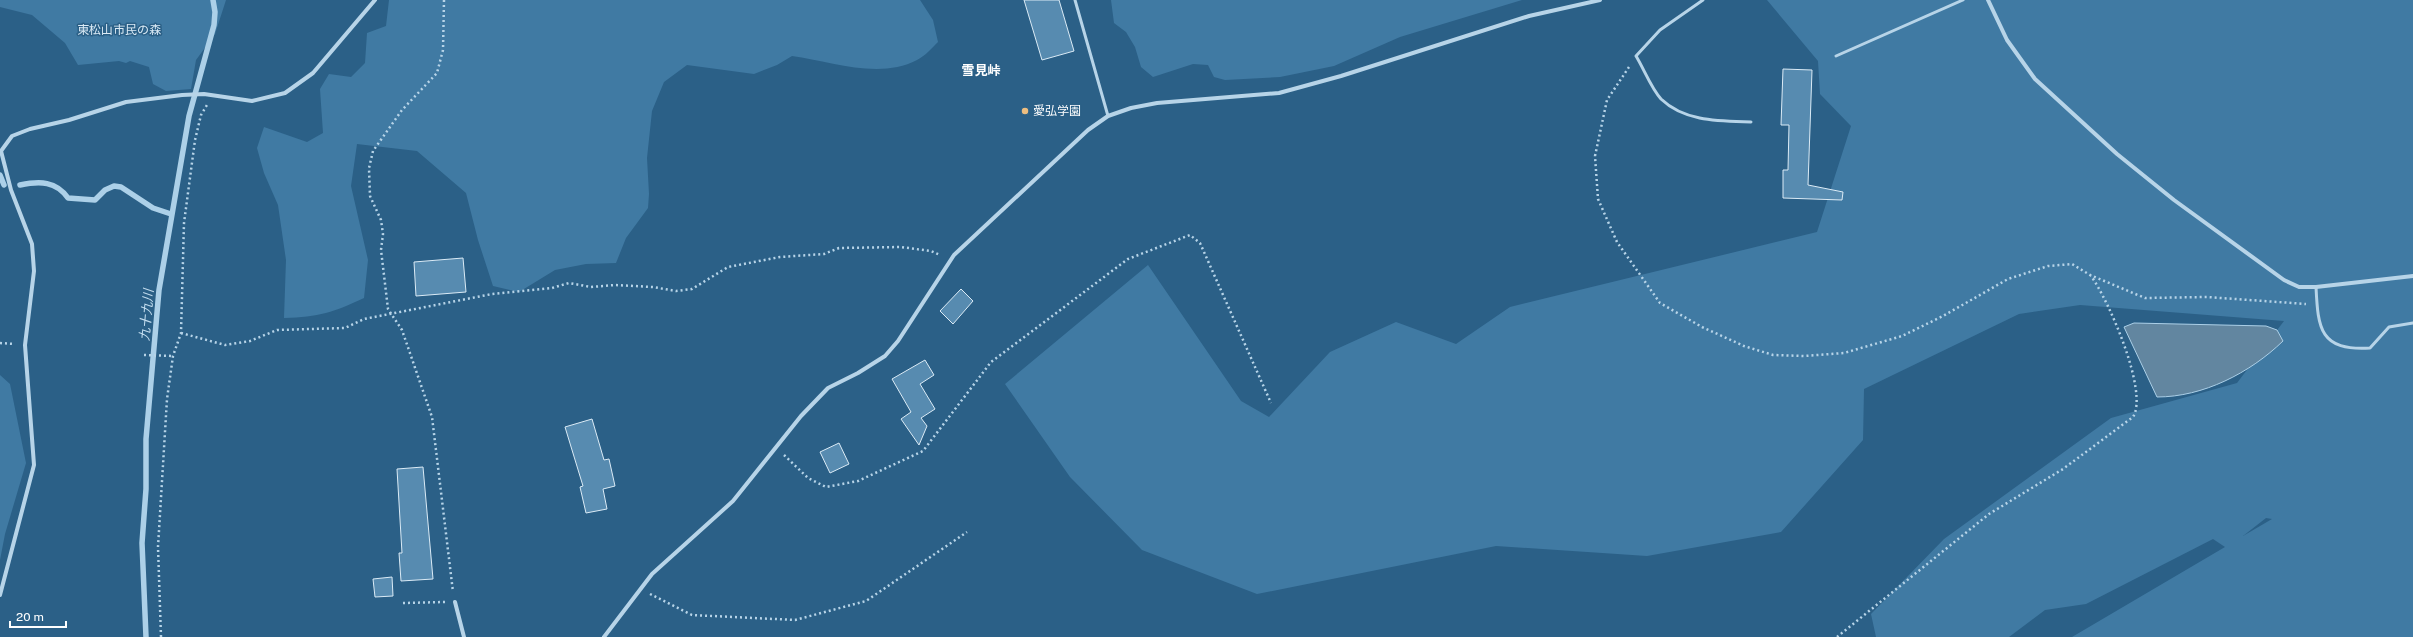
<svg xmlns="http://www.w3.org/2000/svg" width="2413" height="637" viewBox="0 0 2413 637" font-family="'Public Sans','Noto Sans JP',sans-serif">
	<rect width="100%" height="100%" fill="#2b6087"/>
	<!-- green -->
	<g fill="#407aa3" fill-rule="evenodd">
		<polygon points="0,0 226,0 215,34 196,60 191,89 166,91 153,84 149,67 130,61 126,63 119,61 78,65 65,43 32,15 0,7"/>
		<path d="M389,0H920L933,20L938,42C932,48 925,56 917,60C879,80 830,61 792,56L777,65L754,74L687,65L664,82L652,111L647,158L649,194L648,208L626,238L616,263L586,264L555,270L519,292L493,286L478,240L466,193L417,151L357,144L351,186L368,260L364,298C334,312 319,317 284,318L286,260L278,205L264,173L257,148L264,127L307,142L323,133L320,89L329,74L351,77L365,63L367,33L386,26Z"/>
		<polygon points="1111,0 1522,0 1400,37 1334,66 1280,77 1225,80 1214,77 1208,65 1193,64 1153,77 1141,67 1135,47 1126,32 1114,23"/>
		<path d="M1767,0H2413V637H2072L2225,547L2213,539L2086,604L2045,610L2009,637H1876L1871,614L1944,539L2111,418L2237,383L2284,321L2080,305L2019,314L1864,389L1863,440L1781,532L1647,556L1496,546L1257,594L1142,550L1070,477L1005,384L1148,265L1241,401L1269,417L1330,352L1396,322L1456,344L1510,307L1817,232L1851,126L1820,94L1818,61ZM2266,518L2272,519L2243,536Z"/>
		<polygon points="0,375 10,384 26,463 5,534 0,560"/>
	</g>
	<!-- water -->
	<path fill="#6286a0" stroke="#acd0e8" d="M2134,323L2266,326L2277,330L2283,341C2250,373 2203,397 2157,397L2124,327Z"/>
	<g fill="none" stroke-linecap="round" stroke-linejoin="round">
		<!-- stream -->
		<g stroke="#acd0e8" stroke-width="5.5">
			<polyline points="0,175 4,185"/>
			<path d="M20,185C40,181 56,181 68,198L95,200L105,190L114,186L121,187L153,208L171,214"/>
			<polyline points="146,637 142,543 146,489 146,439 159,290 189,116 214,25 215,12 213,0"/>
		</g>
	</g>
	<!-- building -->
	<g fill="#578bb0" stroke="#dbebf6">
		<polygon points="1024,0 1059,0 1074,51 1042,60"/>
		<polygon points="1783,69 1812,70 1808,185 1843,192 1842,200 1783,198 1783,170 1788,170 1789,125 1781,125"/>
		<polygon points="463,258 466,292 416,296 414,262"/>
		<polygon points="961,289 973,301 953,324 940,311"/>
		<polygon points="925,360 934,375 920,384 935,409 921,418 927,426 919,445 901,419 911,412 892,379"/>
		<polygon points="592,419 604,460 609,459 615,486 603,489 607,509 586,513 580,487 583,486 565,427"/>
		<polygon points="839,443 849,464 830,473 820,452"/>
		<polygon points="423,467 433,579 401,581 399,553 402,553 397,469"/>
		<polygon points="392,577 393,596 375,597 373,579"/>
	</g>
	<g fill="none" stroke-linecap="round" stroke-linejoin="round">
		<!-- path -->
		<g stroke="#b7d4e8" stroke-width="2.5" stroke-dasharray="2 3" stroke-linecap="butt">
			<polyline points="444,0 443,50 437,73 402,110 373,151 369,168 370,196 381,220 383,234 381,250 388,309 402,330 432,417 453,592"/>
			<polyline points="1629,67 1607,100 1595,156 1598,199 1617,242 1660,303 1702,327 1744,346 1773,355 1804,356 1844,353 1902,336 1943,316 2008,279 2048,266 2072,264 2090,275 2145,298 2207,297 2306,304"/>
			<polyline points="181,333 225,345 250,341 277,330 345,328 364,319 492,294 552,288 569,283 591,287 615,285 653,287 676,291 692,289 728,267 780,257 824,254 839,248 901,247 931,251 940,255"/>
			<polyline points="0,343 14,344"/>
			<polyline points="144,355 173,356"/>
			<polyline points="784,455 808,478 826,487 858,481 923,451 991,362 1128,259 1190,235 1200,243 1271,403"/>
			<polyline points="650,594 692,615 795,620 866,601 967,532"/>
			<polyline points="403,603 445,602"/>
			<polyline points="161,637 158,547 167,399 173,356 181,333 184,223 195,140 201,115 207,105"/>
			<path d="M1837,637L1989,514L2063,469L2133,417C2149,392 2108,299 2091,276"/>
		</g>
		<!-- lane -->
		<g stroke="#b7d4e8" stroke-width="3">
			<polyline points="1075,0 1108,116"/>
			<path d="M1703,0L1660,30L1636,56C1644,69 1651,88 1661,99C1685,122 1720,121 1751,122"/>
			<polyline points="1836,56 1963,0"/>
			<path d="M2316,287C2318,329 2320,351 2370,348L2389,327L2413,323"/>
		</g>
		<!-- street -->
		<g stroke="#b7d4e8" stroke-width="4">
			<polyline points="1988,0 2007,40 2035,79 2117,154 2174,200 2284,280 2299,287 2316,287 2413,276"/>
			<polyline points="0,595 34,465 25,345 34,271 32,244 11,190 1,151 12,136 30,129 69,120 126,102 182,95 204,94 252,101 285,93 313,73 375,0"/>
			<polyline points="455,602 464,637"/>
			<polyline points="604,637 652,574 733,501 801,416 828,388 858,373 885,356 898,341 954,255 1088,130 1108,116 1131,108 1157,103 1279,93 1341,76 1529,16 1600,0"/>
		</g>
	</g>
	<!-- markers -->
	<circle fill="#edbe80" stroke="#2b6087" stroke-width="1.5" cx="1025" cy="111" r="4"/>
	<g text-anchor="middle" stroke-width="3" stroke-linejoin="round" paint-order="stroke">
		<!-- park labels -->
		<g font-size="12" fill="#dbebf6" stroke="#2b6087">
			<text x="119" y="34">東松山市民の森</text>
		</g>
		<!-- poi labels -->
		<g font-size="12" fill="#fff" stroke="#2b6087" text-anchor="start">
			<text x="1033" y="115">愛弘学園</text>
		</g>
		<!-- neighbourhood labels -->
		<g font-size="13" font-weight="bold" fill="#fff" stroke="#2b6087">
			<text x="981" y="75">雪見峠</text>
		</g>
		<!-- water labels -->
		<g font-size="13" font-style="italic" fill="#c3ddef" stroke="#2b6087">
			<text transform="translate(146 315) rotate(-85)" y="5">九十九川</text>
		</g>
	</g>
	<!-- scale -->
	<path d="M10 621v6h56v-6" fill="none" stroke="#ffffff" stroke-width="2"/>
	<text x="16" y="621" font-size="12" fill="#ffffff" stroke="#2b6087" stroke-width="3" paint-order="stroke">20 m</text>
</svg>
